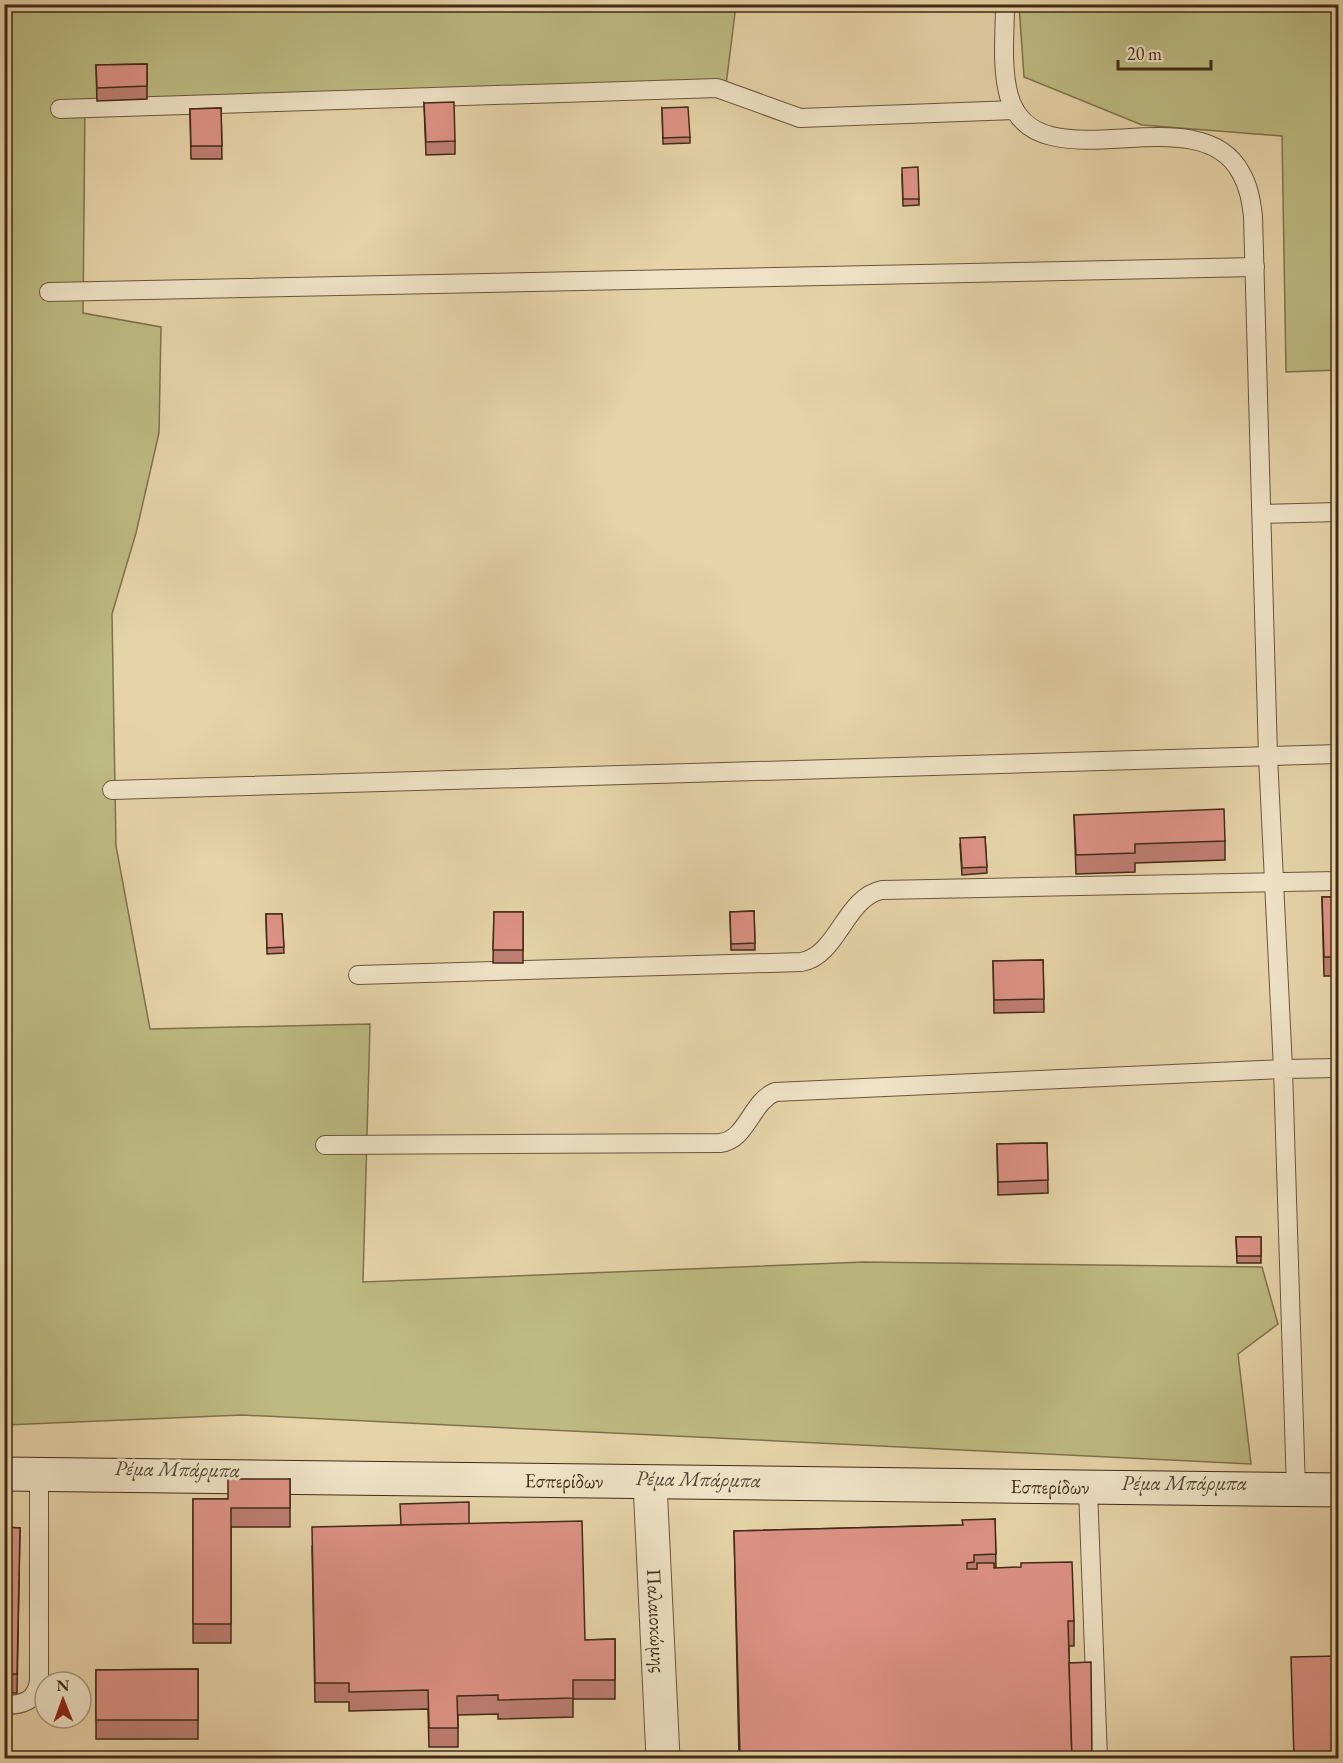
<svg xmlns="http://www.w3.org/2000/svg" width="1343" height="1763" viewBox="0 0 1343 1763" font-family="'EB Garamond',serif">
	<rect width="100%" height="100%" fill="#e6d3a8"/>
	<filter id="stains"><feTurbulence type="fractalNoise" baseFrequency=".00333" numOctaves="4"/><feColorMatrix values="0 0 0 0 .2 0 0 0 0 .09 0 0 0 0 .02 0 0 0 .5 -.17"/></filter>
	<radialGradient id="worn" r=".72"><stop offset=".6" stop-color="#630" stop-opacity="0"/><stop offset="1" stop-color="#630" stop-opacity=".3"/></radialGradient>
	<!-- green -->
	<g fill="#bdba82" stroke="#7f724c" stroke-width="1.5">
		<polygon points="4,5 736,5 726,85 85,106 83,313 161,327 159,433 136,533 112,614 116,846 150,1029 370,1024 363,1282 864,1262 1262,1267 1278,1324 1238,1354 1251,1464 242,1415 5,1425"/>
		<polygon points="1019,5 1338,5 1338,370 1286,372 1282,136 1142,125 1024,77"/>
	</g>
	<g fill="none" stroke-linecap="round" stroke-linejoin="round">
		<!-- lane casing -->
		<g stroke="#6a553a" stroke-width="20">
			<g id="lane">
				<polyline points="60,109 717,88 800,118 1015,110"/>
				<polyline points="49,292 1255,267"/>
				<polyline points="1263,514 1338,512"/>
				<polyline points="112,790 1338,754"/>
				<path d="M358,975L801,962C838,956 845,897 882,890L1338,881"/>
				<path d="M325,1145L720,1143C747,1140 751,1102 775,1092L1283,1069L1268,756L1253,216C1251,201 1249,187 1241,173C1198,91 1035,189 1009,96C1001,67 1005,34 1005,4"/>
				<polyline points="1088,1489 1098,1758"/>
				<polyline points="1296,1490 1283,1069 1338,1068"/>
				<path d="M4,1705C23,1705 36,1701 39,1681V1474"/>
			</g>
		</g>
		<!-- street casing -->
		<g stroke="#6a553a" stroke-width="35">
			<g id="street">
				<path id="s1" d="M650,1483L663,1758"/>
			</g>
		</g>
		<!-- secondary casing -->
		<g stroke="#412b16" stroke-width="35">
			<g id="secondary">
				<path id="s2" d="M4,1474L1338,1490"/>
			</g>
		</g>
		<!-- lane -->
		<use href="#lane" stroke="#efe2c6" stroke-width="18"/>
		<!-- street -->
		<use href="#street" stroke="#efe2c6" stroke-width="33"/>
		<!-- secondary -->
		<use href="#secondary" stroke="#efe2c6" stroke-width="33"/>
	</g>
	<!-- wall -->
	<g fill="#be7e73" stroke="#412b16" stroke-width="1.5">
		<polygon points="147,64 147,99 97,101 96,65"/>
		<polygon points="424,103 455,141 455,154 426,155"/>
		<polygon points="221,108 222,159 191,159 190,109"/>
		<polygon points="662,108 690,137 690,143 663,144"/>
		<polygon points="902,175 919,199 919,205 903,206"/>
		<polygon points="1074,815 1225,841 1225,860 1135,863 1135,872 1076,874"/>
		<polygon points="985,837 987,873 962,875 960,844"/>
		<polygon points="1322,897 1338,897 1338,976 1324,976"/>
		<polygon points="754,911 755,950 731,950 730,912"/>
		<polygon points="494,912 523,912 523,963 493,963"/>
		<polygon points="266,914 282,914 284,953 267,954"/>
		<polygon points="1043,960 1044,1012 994,1013 993,961"/>
		<polygon points="1047,1143 1048,1193 998,1195 997,1144"/>
		<polygon points="1236,1237 1261,1237 1261,1263 1237,1263"/>
		<polygon points="290,1479 290,1527 231,1527 231,1643 193,1643 193,1499 228,1499"/>
		<polygon points="995,1519 996,1568 1074,1621 1074,1646 1069,1646 1069,1663 1092,1758 739,1758 734,1531 962,1525"/>
		<polygon points="469,1524 585,1640 615,1639 615,1699 573,1699 573,1717 498,1719 498,1714 458,1715 458,1747 429,1747 428,1709 349,1711 349,1702 315,1702 312,1546 401,1525"/>
		<polygon points="4,1527 20,1528 17,1693 4,1693"/>
		<polygon points="198,1669 198,1739 96,1739 96,1670"/>
	</g>
	<!-- building -->
	<g fill="#dd9286" stroke="#412b16" stroke-width="1.5">
		<polygon points="147,64 147,86 97,88 96,65"/>
		<polygon points="454,102 455,141 426,142 424,103"/>
		<polygon points="688,107 690,137 663,138 662,108"/>
		<polygon points="221,108 222,146 191,146 190,109"/>
		<polygon points="918,167 919,199 903,199 902,168"/>
		<polygon points="1224,809 1225,841 1135,844 1135,853 1076,855 1074,815"/>
		<polygon points="985,837 987,867 962,868 960,838"/>
		<polygon points="1322,897 1338,897 1338,957 1324,957"/>
		<polygon points="754,911 755,943 731,944 730,912"/>
		<polygon points="494,912 523,912 523,950 493,950"/>
		<polygon points="266,914 282,914 284,947 267,948"/>
		<polygon points="1043,960 1044,999 994,1000 993,961"/>
		<polygon points="1047,1143 1048,1180 998,1182 997,1144"/>
		<polygon points="1236,1237 1261,1237 1261,1256 1237,1256"/>
		<polygon points="228,1479 290,1479 290,1508 231,1508 231,1624 193,1624 193,1499 228,1499"/>
		<polygon points="469,1502 469,1524 401,1525 400,1504"/>
		<polygon points="995,1519 996,1554 974,1555 974,1562 967,1563 967,1569 977,1569 977,1563 994,1563 994,1568 1021,1567 1021,1563 1072,1562 1074,1621 1068,1621 1072,1758 740,1758 734,1531 963,1525 962,1520"/>
		<polygon points="582,1521 585,1640 615,1639 615,1680 573,1680 573,1698 498,1700 498,1695 457,1696 458,1728 429,1728 428,1690 349,1692 349,1683 315,1683 312,1527"/>
		<polygon points="4,1527 20,1528 17,1674 4,1674"/>
		<polygon points="1338,1656 1338,1758 1294,1758 1291,1657"/>
		<polygon points="1091,1662 1092,1758 1072,1758 1069,1663"/>
		<polygon points="198,1669 198,1720 96,1720 96,1670"/>
	</g>
	<g text-anchor="middle" stroke-width="6" stroke-linejoin="round" paint-order="stroke">
		<!-- street labels -->
		<g font-size="20" fill="#412b16" stroke="#efe2c6">
			<text dy="7" stroke="none"><textPath href="#s2" startOffset="560">Εσπερίδων</textPath></text>
			<text dy="7" stroke="none"><textPath href="#s2" startOffset="1046">Εσπερίδων</textPath></text>
			<text dy="7" stroke="none"><textPath href="#s1" startOffset="138">Παλαιοκώμης</textPath></text>
		</g>
		<!-- water labels -->
		<g font-size="21" font-style="italic" fill="#534735" stroke="#efe2c6">
			<text transform="translate(177 1469) rotate(1)" y="7">Ρέμα Μπάρμπα</text>
			<text transform="translate(698 1479) rotate(1)" y="7">Ρέμα Μπάρμπα</text>
			<text x="1184" y="1490">Ρέμα Μπάρμπα</text>
		</g>
	</g>
	<!-- margin -->
	<rect width="1343" height="1763" fill="none" stroke="#e6d3a8" stroke-width="24"/>
	<rect x="6" y="6" width="1331" height="1751" fill="none" stroke="#412b16" stroke-width="3"/>
	<rect x="12" y="12" width="1319" height="1739" fill="none" stroke="#412b16" stroke-width="1.5"/>
	<!-- north arrow -->
	<g transform="translate(63 1700) rotate(359)"><circle r="28" fill="#efe2c6" stroke="#a99980" stroke-width="1.5"/>
	<path d="M0-4.5L10 22L0 15L-10 22Z" fill="#8f2418"/>
	<text y="-9" font-size="16" font-weight="bold" text-anchor="middle" fill="#412b16">N</text>
	</g>
	<!-- scale -->
	<path d="M1118 60v9h93v-9" fill="none" stroke="#412b16" stroke-width="3"/>
	<text x="1127" y="60" font-size="18" fill="#412b16" stroke="#efe2c6" stroke-width="4.5" paint-order="stroke">20 m</text>
	<rect width="100%" height="100%" filter="url(#stains)"/>
	<rect width="100%" height="100%" fill="url(#worn)"/>
</svg>
